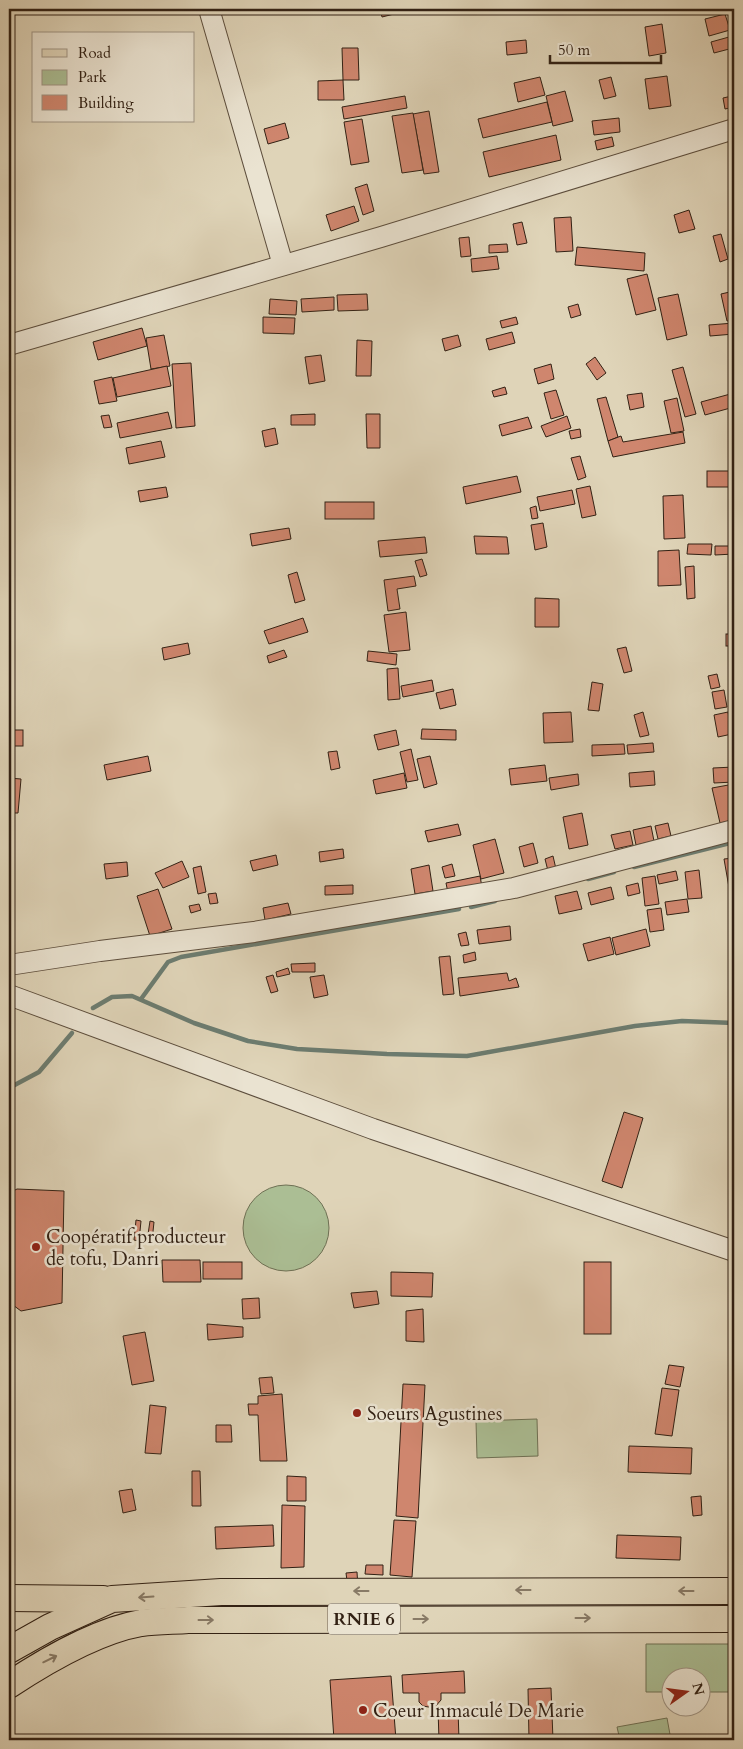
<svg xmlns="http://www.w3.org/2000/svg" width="743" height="1749" viewBox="0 0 743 1749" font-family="Cardo,serif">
	<rect width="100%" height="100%" fill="#dfd4b8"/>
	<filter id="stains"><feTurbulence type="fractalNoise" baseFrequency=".004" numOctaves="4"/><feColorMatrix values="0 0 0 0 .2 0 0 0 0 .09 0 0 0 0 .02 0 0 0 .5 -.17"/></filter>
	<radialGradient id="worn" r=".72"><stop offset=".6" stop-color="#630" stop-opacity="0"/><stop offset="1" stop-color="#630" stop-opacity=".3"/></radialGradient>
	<!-- green -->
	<g fill="#abbe94" stroke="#6e7054">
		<circle cx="286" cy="1228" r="43"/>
		<polygon points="537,1419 538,1456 477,1458 476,1421"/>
		<polygon points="646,1644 734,1644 734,1692 701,1692 700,1676 670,1676 670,1692 646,1692"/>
		<polygon points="667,1718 671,1740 620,1740 617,1727"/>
	</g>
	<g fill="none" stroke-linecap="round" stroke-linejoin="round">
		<!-- stream -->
		<g stroke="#6c7c70" stroke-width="4.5">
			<polyline points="634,867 734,842"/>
			<polyline points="588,879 614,872"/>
			<polyline points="471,907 495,901"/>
			<polyline points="141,999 168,962 181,957 459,909"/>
			<polyline points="93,1008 112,997 132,996 194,1023 248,1041 297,1049 387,1054 467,1056 635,1026 682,1021 734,1023"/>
			<polyline points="9,1088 39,1072 72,1033"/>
		</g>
	</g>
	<!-- building -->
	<g fill="#cf866e" stroke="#322114">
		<polygon points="380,9 401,9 402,12 382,17"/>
		<polygon points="725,14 730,30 709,36 705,19"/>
		<polygon points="662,24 666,53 649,56 645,27"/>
		<polygon points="729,37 733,48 714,53 711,42"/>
		<polygon points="526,40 527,53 507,55 506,42"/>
		<polygon points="342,48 358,48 359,80 343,80"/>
		<polygon points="667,76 671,106 649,109 645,79"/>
		<polygon points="540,77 545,95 518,102 514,83"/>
		<polygon points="611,77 616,96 604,99 599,80"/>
		<polygon points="343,80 344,100 318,100 318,81"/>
		<polygon points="565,91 573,121 553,126 546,96"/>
		<polygon points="405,96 407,108 344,119 342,107"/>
		<polygon points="732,96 734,107 725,109 723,98"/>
		<polygon points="547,102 552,122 483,138 478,119"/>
		<polygon points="429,111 439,172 424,174 413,114"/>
		<polygon points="413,113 423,170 402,173 392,116"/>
		<polygon points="619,118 620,132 594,135 592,121"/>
		<polygon points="362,119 369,162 351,165 344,122"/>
		<polygon points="285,123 289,138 268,144 264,129"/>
		<polygon points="556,135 561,160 489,177 483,152"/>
		<polygon points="612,137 614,146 597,150 595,141"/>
		<polygon points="367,184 374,211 363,215 355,188"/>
		<polygon points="354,206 359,221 331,231 326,215"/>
		<polygon points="689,210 695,229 679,233 674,215"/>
		<polygon points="571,217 573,251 556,252 554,218"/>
		<polygon points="522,222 527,243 517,245 513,224"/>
		<polygon points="721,234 728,259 720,262 713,236"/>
		<polygon points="469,237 471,256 461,257 459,238"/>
		<polygon points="507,244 508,252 489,253 489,245"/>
		<polygon points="577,247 645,253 644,271 575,265"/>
		<polygon points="497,256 499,269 472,272 471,259"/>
		<polygon points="647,274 656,310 636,315 627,279"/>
		<polygon points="734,291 734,320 727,321 721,294"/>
		<polygon points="367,294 368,310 338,311 337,295"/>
		<polygon points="678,294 687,335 667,340 658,298"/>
		<polygon points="334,297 334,310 302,312 301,299"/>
		<polygon points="270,299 297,301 296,315 269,314"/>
		<polygon points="578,304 581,315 571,318 568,307"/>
		<polygon points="263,317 295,318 294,334 263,333"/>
		<polygon points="516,317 518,324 502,328 500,321"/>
		<polygon points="734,323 734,334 710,336 709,325"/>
		<polygon points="142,328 147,346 98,360 93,342"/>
		<polygon points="512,332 515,343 489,350 486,339"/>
		<polygon points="164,335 170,366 151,369 146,338"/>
		<polygon points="458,335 461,346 445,351 442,339"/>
		<polygon points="357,340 372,341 371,376 356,376"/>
		<polygon points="321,355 325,381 309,384 305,357"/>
		<polygon points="595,357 606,373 597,380 586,364"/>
		<polygon points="191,363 195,426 176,428 172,364"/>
		<polygon points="551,364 554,379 538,384 534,369"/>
		<polygon points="167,366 171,386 117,397 113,378"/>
		<polygon points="683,367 696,414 685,417 672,370"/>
		<polygon points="112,377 117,401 99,404 94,381"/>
		<polygon points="505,387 507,394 494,397 492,391"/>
		<polygon points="556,390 564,415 551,419 544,393"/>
		<polygon points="642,393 644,407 630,410 627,395"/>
		<polygon points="734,393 734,407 705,415 701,402"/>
		<polygon points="606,397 618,437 608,441 597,399"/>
		<polygon points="677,398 684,431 671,433 664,401"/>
		<polygon points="168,412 172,428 120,438 117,423"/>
		<polygon points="315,414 315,425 291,425 291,415"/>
		<polygon points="366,414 380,414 380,448 367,448"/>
		<polygon points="109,415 112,427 104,428 101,416"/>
		<polygon points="567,416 571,428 546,437 541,426"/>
		<polygon points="528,417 532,428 502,436 499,425"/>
		<polygon points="275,428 278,444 265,447 262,431"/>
		<polygon points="580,429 581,437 571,439 569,431"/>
		<polygon points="683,432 685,443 613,457 608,441 621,436 623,442"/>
		<polygon points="161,441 165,457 129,464 126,448"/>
		<polygon points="580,456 586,477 578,480 571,458"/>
		<rect x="707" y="471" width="27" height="16"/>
		<polygon points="517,476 521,492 466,504 463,487"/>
		<polygon points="590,486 596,515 582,518 576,489"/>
		<polygon points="166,487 168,497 140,502 138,491"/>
		<polygon points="572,490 575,504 540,511 537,497"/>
		<polygon points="683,495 685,538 664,539 663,496"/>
		<rect x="325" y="502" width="49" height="17"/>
		<polygon points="536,506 538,518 532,519 530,508"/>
		<polygon points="543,523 547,547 535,550 531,525"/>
		<polygon points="289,528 291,539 252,546 250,534"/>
		<polygon points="474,536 507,537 509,554 476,554"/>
		<polygon points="425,537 427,553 380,557 378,541"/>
		<polygon points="688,544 712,544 711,555 687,554"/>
		<polygon points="715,546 734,546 734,554 715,555"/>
		<polygon points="679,550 681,585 658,586 658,551"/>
		<polygon points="422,559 427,575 420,577 415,561"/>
		<polygon points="694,566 695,598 687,599 685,567"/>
		<polygon points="297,572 305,600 295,603 288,575"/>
		<polygon points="414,576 416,586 397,589 400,609 388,611 384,580"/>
		<polygon points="535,598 559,599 559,627 535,627"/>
		<polygon points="406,612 410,650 389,652 384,615"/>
		<polygon points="303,618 308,632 269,644 264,631"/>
		<rect x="726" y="634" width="8" height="12"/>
		<polygon points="188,643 190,654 164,660 162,648"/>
		<polygon points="626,647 632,671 624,673 617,649"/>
		<polygon points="284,650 287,657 269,663 267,656"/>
		<polygon points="368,651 397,654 396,665 367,661"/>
		<polygon points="398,668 400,699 388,700 387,669"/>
		<polygon points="717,674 720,687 711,689 708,676"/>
		<polygon points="432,680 434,691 403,697 401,686"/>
		<polygon points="592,682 603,684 599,711 588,710"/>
		<polygon points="453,689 456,705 440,709 436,693"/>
		<polygon points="724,690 727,707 715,709 712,692"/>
		<polygon points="571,712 573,742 544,743 543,713"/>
		<polygon points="643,712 649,735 640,737 634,715"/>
		<polygon points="728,712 732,734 718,737 714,715"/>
		<polygon points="422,729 456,730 456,740 421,739"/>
		<rect x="9" y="730" width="14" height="16"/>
		<polygon points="396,730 399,745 378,750 374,735"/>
		<polygon points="653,743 654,752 628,754 627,745"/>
		<polygon points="624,744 625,754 592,756 592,745"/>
		<polygon points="411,749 418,780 407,782 400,752"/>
		<polygon points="337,751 340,768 331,770 328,752"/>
		<polygon points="148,756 151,771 107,780 104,765"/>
		<polygon points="430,756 437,784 424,788 417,759"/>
		<polygon points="545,765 547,781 511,785 509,769"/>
		<polygon points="734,767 734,782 714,783 713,768"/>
		<polygon points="654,771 655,785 630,787 629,773"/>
		<polygon points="404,773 407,788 376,794 373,780"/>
		<polygon points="578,774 579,785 551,790 549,778"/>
		<polygon points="9,778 21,779 18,813 9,813"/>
		<polygon points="734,784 734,820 720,823 712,788"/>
		<polygon points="582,813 588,845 569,849 563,817"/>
		<polygon points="668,823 671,836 658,839 655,826"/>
		<polygon points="458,824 461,835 428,842 425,831"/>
		<polygon points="651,826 654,841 636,845 633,830"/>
		<polygon points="630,831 633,845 615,849 611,835"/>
		<polygon points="495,839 504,873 481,879 473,845"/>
		<polygon points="533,843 538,863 524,867 519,847"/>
		<polygon points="343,849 344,858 320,862 319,852"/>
		<polygon points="276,855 278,865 253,871 250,861"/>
		<polygon points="553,856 556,869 548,871 545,859"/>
		<polygon points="734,858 734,899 731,899 724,859"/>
		<polygon points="182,861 189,877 163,888 155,873"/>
		<polygon points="127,862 128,876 106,879 104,864"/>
		<polygon points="452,864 455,876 445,878 442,867"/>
		<polygon points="429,865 433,891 415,894 411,869"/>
		<polygon points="201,866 206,892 198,894 193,868"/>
		<polygon points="699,870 702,898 688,899 685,872"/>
		<polygon points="676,871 678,880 659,884 657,875"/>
		<polygon points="480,876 482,887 448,893 446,883"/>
		<polygon points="655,876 659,904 645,906 642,878"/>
		<polygon points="638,883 640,893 628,896 626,886"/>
		<polygon points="353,885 353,894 325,895 325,886"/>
		<polygon points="611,887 614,899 591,905 588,893"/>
		<polygon points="158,889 172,929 150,936 137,896"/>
		<polygon points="577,891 582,909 559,914 555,896"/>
		<polygon points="216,893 218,903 210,904 208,894"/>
		<polygon points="687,899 689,912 667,915 665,902"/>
		<polygon points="288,903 291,914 265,920 263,908"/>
		<polygon points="199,904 201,910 191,913 189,906"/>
		<polygon points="661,908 664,930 650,932 647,910"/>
		<polygon points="510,926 511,940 479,944 477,930"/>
		<polygon points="646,929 650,946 616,955 612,938"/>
		<polygon points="466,932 469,945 461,946 458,934"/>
		<polygon points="610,937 614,954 588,961 583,944"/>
		<polygon points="475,952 476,960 464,963 463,955"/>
		<polygon points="450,956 454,994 443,995 439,957"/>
		<polygon points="315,963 315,972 292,972 291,964"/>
		<polygon points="288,968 290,974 277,977 276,972"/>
		<polygon points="507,973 509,981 516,978 519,987 460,996 458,978"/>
		<polygon points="273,975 278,991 271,993 266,977"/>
		<polygon points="324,975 328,995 314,998 310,977"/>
		<polygon points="624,1112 643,1118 622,1188 602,1181"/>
		<polygon points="17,1189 64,1191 62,1303 21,1311 9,1302 9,1193"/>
		<polygon points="136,1220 141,1221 139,1241 134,1240"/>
		<polygon points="150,1221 154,1222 152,1241 147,1241"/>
		<polygon points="162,1260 200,1260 201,1282 163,1282"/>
		<rect x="203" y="1262" width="39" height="17"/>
		<rect x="584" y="1262" width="27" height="72"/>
		<polygon points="391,1272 433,1273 432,1297 391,1296"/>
		<polygon points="377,1291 379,1304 354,1308 351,1293"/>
		<polygon points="259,1298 260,1318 243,1319 242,1299"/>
		<polygon points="423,1309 424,1342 406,1341 406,1311"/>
		<polygon points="207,1324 243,1327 243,1337 208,1340"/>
		<polygon points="145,1332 154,1381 132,1385 123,1336"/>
		<polygon points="669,1365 684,1367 680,1387 665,1384"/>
		<polygon points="272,1377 274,1393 261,1394 259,1378"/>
		<polygon points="403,1384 425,1385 418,1518 396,1516"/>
		<polygon points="662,1388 679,1390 672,1436 655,1434"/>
		<polygon points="282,1394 287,1461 260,1461 258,1415 249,1415 248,1404 258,1404 258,1396"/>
		<polygon points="150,1405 166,1407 161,1454 145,1453"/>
		<polygon points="216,1425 231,1425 232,1442 216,1442"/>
		<polygon points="629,1446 692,1448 691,1474 628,1472"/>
		<polygon points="192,1471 200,1471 201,1506 192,1506"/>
		<polygon points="287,1476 306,1477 306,1501 287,1501"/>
		<polygon points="132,1489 136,1510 123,1513 119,1491"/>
		<polygon points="701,1496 702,1515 693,1516 691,1497"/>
		<polygon points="282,1505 305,1506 304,1567 281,1568"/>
		<polygon points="394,1520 416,1521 412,1577 390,1575"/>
		<polygon points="273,1525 274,1546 216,1549 215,1527"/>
		<polygon points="617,1535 681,1537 680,1560 616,1558"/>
		<polygon points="366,1565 383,1565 383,1575 365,1574"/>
		<polygon points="357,1572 358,1588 348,1589 346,1573"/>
		<polygon points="464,1671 465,1693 441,1693 441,1700 434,1708 423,1706 419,1702 419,1693 403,1693 402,1675"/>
		<polygon points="391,1676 396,1740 334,1740 330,1680"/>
		<polygon points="551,1688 553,1740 529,1740 528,1689"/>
		<polygon points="438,1709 458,1709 459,1740 439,1740"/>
	</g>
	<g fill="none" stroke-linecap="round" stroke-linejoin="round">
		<!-- minor casing -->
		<g stroke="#5d4e3d" stroke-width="22">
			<g id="minor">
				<polyline points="209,9 283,265"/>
				<polyline points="9,345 381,237 734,129"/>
				<polyline points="9,965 100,951 254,932 514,888 734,830"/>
				<polyline points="9,995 373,1129 734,1251"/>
			</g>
		</g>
		<!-- major casing -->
		<g stroke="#322114" stroke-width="28">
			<g id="major">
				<polyline points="9,1598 103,1599"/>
				<polyline points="9,1650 50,1627 112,1599 221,1592 734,1591"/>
				<path d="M9,1685C47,1660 96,1631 141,1623C156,1621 173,1621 188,1620L734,1619"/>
			</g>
		</g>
		<!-- minor -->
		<use href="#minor" stroke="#eae3d1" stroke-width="20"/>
		<!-- major -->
		<use href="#major" stroke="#dfd4b8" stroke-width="26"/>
	</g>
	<!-- one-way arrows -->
	<defs><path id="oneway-shaft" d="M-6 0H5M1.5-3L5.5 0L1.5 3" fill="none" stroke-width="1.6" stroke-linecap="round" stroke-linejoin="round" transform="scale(1.25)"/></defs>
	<g stroke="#887a66">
		<use href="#oneway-shaft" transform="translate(523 1590) rotate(-180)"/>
		<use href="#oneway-shaft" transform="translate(361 1591) rotate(180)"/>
		<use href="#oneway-shaft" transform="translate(686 1591) rotate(-180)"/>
		<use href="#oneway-shaft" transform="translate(146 1597) rotate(176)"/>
		<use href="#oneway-shaft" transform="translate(583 1618)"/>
		<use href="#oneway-shaft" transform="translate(421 1619)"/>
		<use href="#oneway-shaft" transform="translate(206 1620)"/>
		<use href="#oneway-shaft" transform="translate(50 1659) rotate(-26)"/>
	</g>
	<!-- markers -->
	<g fill="#8f2418" stroke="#eae3d1" stroke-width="2">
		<circle cx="36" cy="1247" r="5"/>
		<circle cx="357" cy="1413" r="5"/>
		<circle cx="363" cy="1710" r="5"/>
	</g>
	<g text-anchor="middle" stroke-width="5" stroke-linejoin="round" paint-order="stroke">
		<!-- shield labels -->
		<rect fill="#eae3d1" stroke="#695b4d" stroke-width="1" x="328" y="1603.5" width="72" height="31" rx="4"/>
		<g font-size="18" font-weight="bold" fill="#322114">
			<text x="364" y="1625">RNIE 6</text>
		</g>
		<!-- poi labels -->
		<g font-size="19" fill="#322114" stroke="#eae3d1" text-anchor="start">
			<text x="46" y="1243">Coopératif producteur<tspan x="46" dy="22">de tofu, Danri</tspan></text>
			<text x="367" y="1420">Soeurs Agustines</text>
			<text x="373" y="1717">Coeur Inmaculé De Marie</text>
		</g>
	</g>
	<!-- margin -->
	<rect width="743" height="1749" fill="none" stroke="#dfd4b8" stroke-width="30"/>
	<rect x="10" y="10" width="723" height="1729" fill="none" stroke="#322114" stroke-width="2.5"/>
	<rect x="15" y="15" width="713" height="1719" fill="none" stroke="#322114"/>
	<!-- legend -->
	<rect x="32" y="32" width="162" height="90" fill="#eae3d1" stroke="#a09585"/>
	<rect x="42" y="49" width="25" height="8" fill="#dfd4b8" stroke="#a09585"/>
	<text x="78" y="58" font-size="15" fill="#322114">Road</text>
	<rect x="42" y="70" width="25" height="15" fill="#abbe94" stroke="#a09585"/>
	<text x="78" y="82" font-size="15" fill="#322114">Park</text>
	<rect x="42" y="95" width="25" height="15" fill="#cf866e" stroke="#a09585"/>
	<text x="78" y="108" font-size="15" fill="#322114">Building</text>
	<!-- north arrow -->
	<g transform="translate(686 1692) rotate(76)"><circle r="24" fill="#eae3d1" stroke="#a09585"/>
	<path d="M0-4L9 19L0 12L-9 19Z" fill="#8f2418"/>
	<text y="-8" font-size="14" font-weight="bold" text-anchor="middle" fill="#322114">N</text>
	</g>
	<!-- scale -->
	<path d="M550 55v8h111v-8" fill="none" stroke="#322114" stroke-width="2.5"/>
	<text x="558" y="55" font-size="15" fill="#322114" stroke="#eae3d1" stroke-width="4" paint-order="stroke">50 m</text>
	<rect width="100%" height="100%" filter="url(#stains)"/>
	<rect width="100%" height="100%" fill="url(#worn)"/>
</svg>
